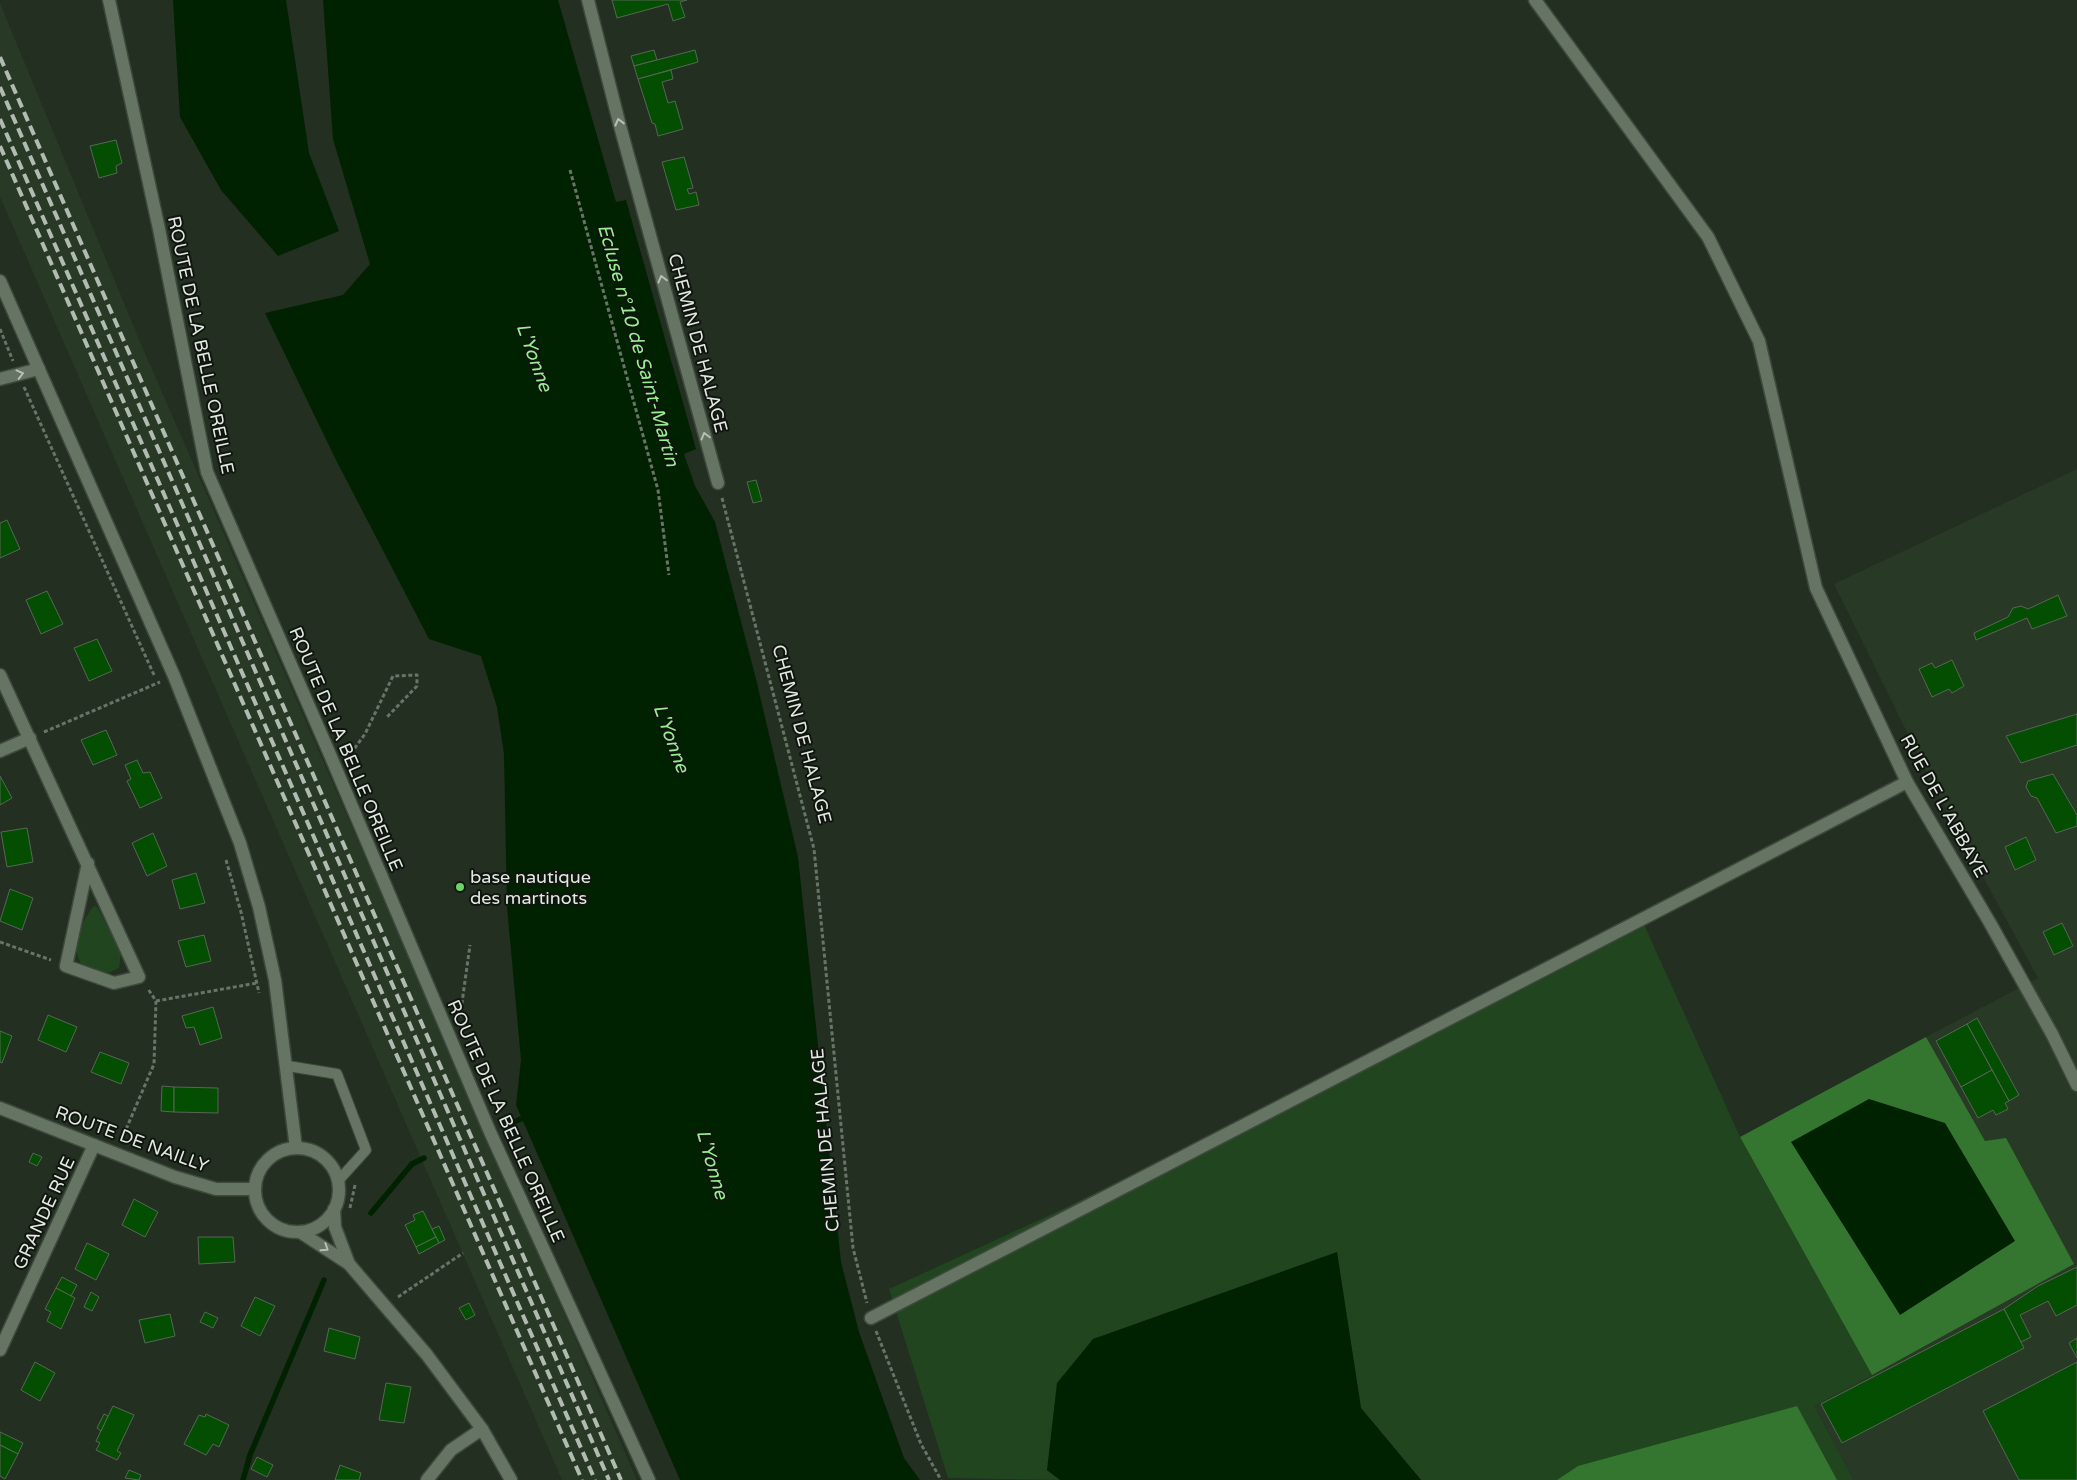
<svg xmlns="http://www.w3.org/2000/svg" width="2077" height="1480" viewBox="0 0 2077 1480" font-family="'Varela Round',sans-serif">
	<rect width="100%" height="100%" fill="#222f21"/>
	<!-- built -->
	<g fill="#283926">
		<polygon points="0,3 138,337 637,1480 562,1480 0,197"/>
		<polygon points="2077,469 2077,1480 1854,1480 1814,1406 2073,1264 1985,1141 1926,1037 2038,978 1932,783 1834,584"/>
	</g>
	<!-- green -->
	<g fill="#21451e">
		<path d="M94,906L97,907L121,952L119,968L108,973L82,966C80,961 77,956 77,951C75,939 85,915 94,906Z"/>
		<polygon points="1642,920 1740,1137 1872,1375 1814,1406 1854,1480 1421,1480 1361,1408 1337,1253 1047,1470 1060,1480 948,1478 889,1289 1063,1209"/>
	</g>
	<!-- forest -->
	<g fill="#34762f">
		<polygon points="1926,1037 1985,1141 2006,1138 2074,1264 1872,1375 1740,1137"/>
		<polygon points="1797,1406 1837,1480 1557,1480 1578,1466"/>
	</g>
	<!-- water -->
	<g fill="#020">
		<polygon points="173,0 286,0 309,153 339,231 278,256 221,190 180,117"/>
		<polygon points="323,0 558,0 616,202 626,200 696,449 684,454 695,486 715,522 756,679 798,857 841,1262 859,1332 904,1458 920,1480 680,1480 516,1105 521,1060 507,907 504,754 497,707 481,656 429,639 336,460 265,313 343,295 370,264 333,139"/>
		<polygon points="1869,1099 1945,1123 2015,1241 1900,1315 1791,1142"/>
		<polygon points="1337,1252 1361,1408 1421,1480 1060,1480 1047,1470 1057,1383 1093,1339"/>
	</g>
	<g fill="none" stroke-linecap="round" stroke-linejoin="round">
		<!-- stream -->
		<g stroke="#020" stroke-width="5.5">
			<polyline points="507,1125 528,1116"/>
			<polyline points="371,1213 412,1164 424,1158"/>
			<polyline points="243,1480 250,1455 324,1280"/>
		</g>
	</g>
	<!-- building -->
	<g fill="#034e01" stroke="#586657">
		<polygon points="612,0 687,0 680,2 685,17 673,21 668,4 617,18"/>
		<polygon points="654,50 657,60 634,66 631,56"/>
		<polygon points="695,50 698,62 638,79 634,66"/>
		<polygon points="671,70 673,79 662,82 668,103 675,101 683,129 658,136 655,124 652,123 638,79"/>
		<polygon points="116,140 122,163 116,166 117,173 99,178 90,146"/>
		<polygon points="684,157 693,188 687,189 689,194 696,192 699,205 676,210 662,162"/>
		<polygon points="756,480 762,501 753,503 747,482"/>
		<polygon points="7,520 20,549 0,558 0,523"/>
		<polygon points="47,591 63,624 41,634 26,600"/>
		<polygon points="2058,595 2067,616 2032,629 2027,618 1976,640 1974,633 2008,617 2013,608 2021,606 2028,609"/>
		<polygon points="97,639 112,671 89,681 74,648"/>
		<polygon points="1952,660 1964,686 1952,693 1949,689 1932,697 1919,669 1932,663 1935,668"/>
		<polygon points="2077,714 2077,745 2021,763 2006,736"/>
		<polygon points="106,730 117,755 93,765 81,740"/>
		<polygon points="137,760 143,773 150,772 162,798 140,808 127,781 131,779 125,765"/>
		<polygon points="2053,774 2077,815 2077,826 2056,833 2037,798 2031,796 2026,787 2028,781"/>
		<polygon points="0,776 12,798 0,805"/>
		<polygon points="27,828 33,862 7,867 1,832"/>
		<polygon points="153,833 167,866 147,876 132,843"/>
		<polygon points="2026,837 2036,860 2015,870 2005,847"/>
		<polygon points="196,873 205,903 180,909 172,880"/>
		<polygon points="10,889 33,898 22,930 0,921"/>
		<polygon points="2062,923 2073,946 2054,955 2043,932"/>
		<polygon points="204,935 211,961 186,967 178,941"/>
		<polygon points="213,1007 222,1038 200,1045 194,1027 186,1028 182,1016"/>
		<polygon points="48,1015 77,1027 66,1052 38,1040"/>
		<polygon points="1977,1018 2019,1095 2009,1101 1967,1024"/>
		<polygon points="1967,1024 1992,1070 1961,1087 1936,1041"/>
		<polygon points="0,1031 12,1036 2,1063 0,1062"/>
		<polygon points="100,1052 129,1063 121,1084 91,1072"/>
		<polygon points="1992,1070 2009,1101 2005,1103 2008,1109 1996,1115 1993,1110 1978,1118 1961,1087"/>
		<polygon points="162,1086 174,1087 174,1112 161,1111"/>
		<polygon points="174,1087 218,1088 218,1113 174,1112"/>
		<polygon points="33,1153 42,1157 37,1166 29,1162"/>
		<polygon points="134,1199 158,1212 145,1237 122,1225"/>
		<polygon points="423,1211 436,1237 416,1247 405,1225 415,1220 413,1215"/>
		<polygon points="439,1226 445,1240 439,1243 432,1229"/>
		<polygon points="198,1237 233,1237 235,1262 199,1264"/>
		<polygon points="436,1237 439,1243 419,1254 416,1247"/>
		<polygon points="87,1243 109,1254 96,1280 75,1269"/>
		<polygon points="2077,1267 2077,1305 2056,1316 2048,1301 2020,1315 2031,1337 2021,1342 2004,1309 2038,1286"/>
		<polygon points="62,1277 77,1285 71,1296 56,1288"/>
		<polygon points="56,1288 75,1298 61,1329 47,1321 51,1312 45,1309"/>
		<polygon points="91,1292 99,1297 92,1311 84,1307"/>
		<polygon points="255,1297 275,1306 260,1336 241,1326"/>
		<polygon points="469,1303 475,1315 466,1320 459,1308"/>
		<polygon points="2004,1309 2024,1348 1842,1443 1821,1404"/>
		<polygon points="205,1312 218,1318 213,1328 200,1322"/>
		<polygon points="170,1314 175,1336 145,1343 139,1320"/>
		<polygon points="329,1328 360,1337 355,1359 324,1351"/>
		<polygon points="2077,1338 2077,1358 2069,1343"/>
		<polygon points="35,1362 55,1373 40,1401 21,1390"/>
		<polygon points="2077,1362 2077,1480 2019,1480 1983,1411"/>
		<polygon points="386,1383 411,1387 404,1423 379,1420"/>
		<polygon points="113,1406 134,1415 117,1451 121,1453 117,1460 96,1450 100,1443 96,1441"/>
		<polygon points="104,1414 108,1416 101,1431 97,1428"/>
		<polygon points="206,1414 229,1425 219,1447 213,1444 206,1455 184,1444 199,1415 205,1417"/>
		<polygon points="0,1432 23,1443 18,1454 0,1445"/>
		<polygon points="0,1445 18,1454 5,1479 0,1476"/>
		<polygon points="257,1457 273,1465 267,1477 251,1469"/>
		<polygon points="340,1465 361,1473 359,1480 335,1480"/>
		<polygon points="129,1470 141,1475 139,1480 125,1478"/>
	</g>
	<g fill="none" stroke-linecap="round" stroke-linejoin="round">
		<!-- service casing -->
		<g stroke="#3e493d" stroke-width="12">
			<polyline id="service" points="288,1066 337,1074 366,1150 338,1181"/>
		</g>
		<!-- minor casing -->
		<g stroke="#3e493d" stroke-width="15">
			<g id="minor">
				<polyline points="109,0 159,229 207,472 328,750 490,1132 649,1480"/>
				<polyline points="588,0 620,126 718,483"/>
				<polyline points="1535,0 1708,237 1759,341 1816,588 1907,782 1990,923 2052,1034 2077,1085"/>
				<polyline points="0,379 39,369"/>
				<polyline points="0,675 139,977 114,983 66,966 88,863"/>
				<polyline points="0,751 30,738"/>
				<polyline points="871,1318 1907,782"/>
				<polyline points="0,1350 94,1145"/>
				<polyline points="427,1480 451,1450 482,1429"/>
			</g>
		</g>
		<!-- secondary casing -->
		<g stroke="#3e493d" stroke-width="15">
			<g id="secondary">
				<polyline points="0,281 174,676 240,843 259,907 275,980 296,1148"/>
				<polyline points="0,1108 175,1177 216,1189 255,1189"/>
				<circle cx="297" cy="1190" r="42"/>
				<polyline points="334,1209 335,1227 349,1264"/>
				<polyline points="300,1232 349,1264 427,1355 482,1429 511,1480"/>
			</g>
		</g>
		<!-- path -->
		<g stroke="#697468" stroke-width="3" stroke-dasharray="4 2.5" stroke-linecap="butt">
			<polyline points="570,170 658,490 669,575"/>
			<polyline points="0,329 13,361"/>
			<polyline points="24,387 154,675"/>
			<polyline points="722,498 814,849 853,1248 867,1303"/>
			<polyline points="44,732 160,682"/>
			<polyline points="347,759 365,734 393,676 417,675 417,686 387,717"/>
			<polyline points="226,860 241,912 259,993"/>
			<polyline points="0,942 51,960"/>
			<polyline points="156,1001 257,983"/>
			<polyline points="460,1017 470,945"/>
			<polyline points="121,1141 154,1064 156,1001 148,989"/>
			<polyline points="350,1208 355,1185"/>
			<polyline points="398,1297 463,1253"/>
			<polyline points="876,1331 921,1444 941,1480"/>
		</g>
		<!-- service -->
		<use href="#service" stroke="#657463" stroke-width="10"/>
		<!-- minor -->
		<use href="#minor" stroke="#657463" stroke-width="12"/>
		<!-- secondary -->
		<use href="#secondary" stroke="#657463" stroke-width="12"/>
		<!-- rail -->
		<g stroke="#b2bbb1" stroke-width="4" stroke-dasharray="10 5" stroke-linecap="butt">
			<polyline points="0,57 621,1480"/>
			<polyline points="0,87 609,1480"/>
			<polyline points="0,119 595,1480"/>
			<polyline points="0,146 582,1480"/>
		</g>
	</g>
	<!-- one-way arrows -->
	<defs><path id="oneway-chevron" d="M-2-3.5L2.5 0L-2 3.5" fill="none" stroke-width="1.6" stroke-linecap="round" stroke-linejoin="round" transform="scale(1.25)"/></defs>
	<g stroke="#b6c0b4">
		<use href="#oneway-chevron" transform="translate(619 122) rotate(-104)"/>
		<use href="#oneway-chevron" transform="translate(662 279) rotate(-105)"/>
		<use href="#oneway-chevron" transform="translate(20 374) rotate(-14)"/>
		<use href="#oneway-chevron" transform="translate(705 436) rotate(-105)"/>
		<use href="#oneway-chevron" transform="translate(325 1248) rotate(34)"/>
	</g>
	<!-- markers -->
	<circle fill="#6bd363" stroke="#10150f" stroke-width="2" cx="460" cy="887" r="5"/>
	<g text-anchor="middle" stroke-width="4" stroke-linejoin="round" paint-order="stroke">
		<!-- street labels -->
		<g font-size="18" fill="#e1e9e0" stroke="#10150f">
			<text transform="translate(698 343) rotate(75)" y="6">CHEMIN DE HALAGE</text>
			<text transform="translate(201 345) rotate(78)" y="6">ROUTE DE LA BELLE OREILLE</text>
			<text transform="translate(802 734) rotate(75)" y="6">CHEMIN DE HALAGE</text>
			<text transform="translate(346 749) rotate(67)" y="6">ROUTE DE LA BELLE OREILLE</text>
			<text transform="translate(1944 806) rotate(61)" y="6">RUE DE L'ABBAYE</text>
			<text transform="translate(506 1121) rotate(66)" y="6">ROUTE DE LA BELLE OREILLE</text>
			<text transform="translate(132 1139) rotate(20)" y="6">ROUTE DE NAILLY</text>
			<text transform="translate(825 1140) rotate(-95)" y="6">CHEMIN DE HALAGE</text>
			<text transform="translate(44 1213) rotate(-65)" y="6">GRANDE RUE</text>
		</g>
		<!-- poi labels -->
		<g font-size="18" fill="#e1e9e0" stroke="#10150f" text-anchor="start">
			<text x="470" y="883">base nautique<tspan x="470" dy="21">des martinots</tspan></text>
		</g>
		<!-- water labels -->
		<g font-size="19" font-style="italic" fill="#96ee8e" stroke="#10150f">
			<text transform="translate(639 345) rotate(74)" y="7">Ecluse n°10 de Saint-Martin</text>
			<text transform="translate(535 357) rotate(70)" y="7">L'Yonne</text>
			<text transform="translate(672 738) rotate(70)" y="7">L'Yonne</text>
			<text transform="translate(713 1164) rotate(74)" y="7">L'Yonne</text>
		</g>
	</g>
</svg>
